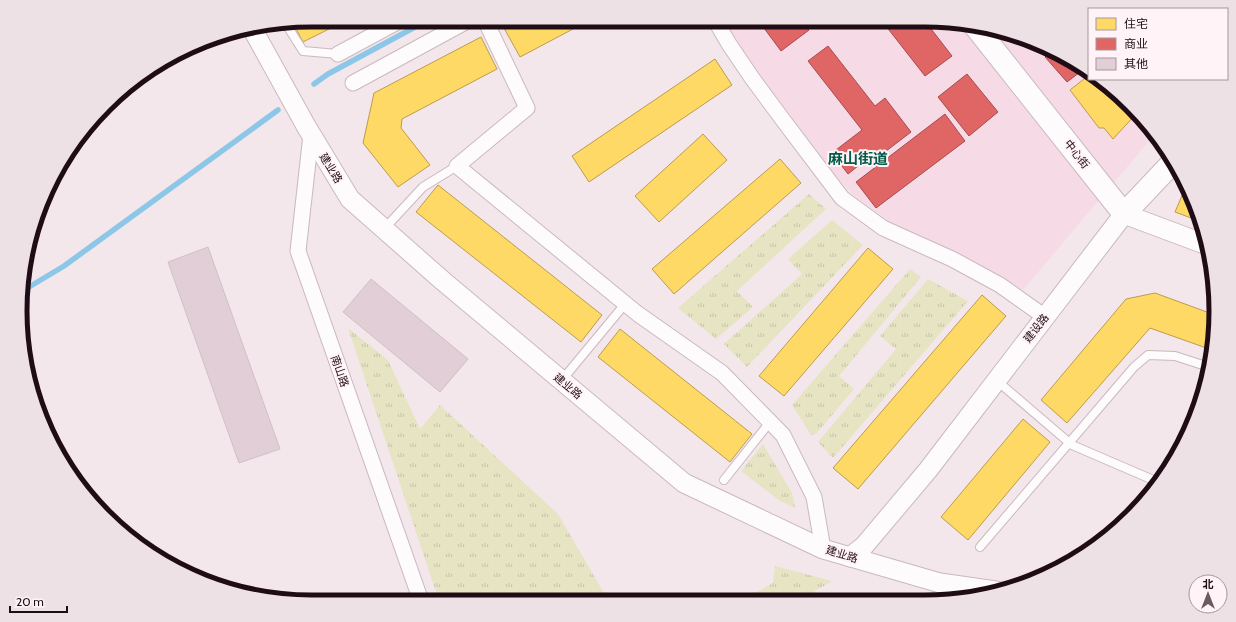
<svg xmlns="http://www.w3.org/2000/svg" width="1236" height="622" viewBox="0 0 1236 622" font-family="Cabin,'Noto Sans SC',sans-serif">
	<defs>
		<pattern id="grass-tufts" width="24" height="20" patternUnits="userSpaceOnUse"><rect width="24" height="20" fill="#e6e4c3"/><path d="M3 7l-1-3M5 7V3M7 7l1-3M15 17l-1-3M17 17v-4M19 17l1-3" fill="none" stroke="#c5c2a7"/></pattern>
	</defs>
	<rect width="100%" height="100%" fill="#f4e7ec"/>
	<!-- built -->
	<polygon fill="#f6dbe6" points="724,20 944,21 1000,30 1053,50 1089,72 1089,79 1100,79 1102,80 1144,119 1155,134 1023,290 924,237 895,226 851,193 826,164 737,43"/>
	<!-- grass -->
	<g fill="url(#grass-tufts)">
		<polygon points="809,194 826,209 737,291 753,307 716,339 678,308"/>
		<polygon points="832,220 863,245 747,367 724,344 802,274 788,259"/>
		<polygon points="910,269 921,277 839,376 854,389 816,434 811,435 792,405"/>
		<polygon points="928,279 968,301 833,458 818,442 896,349 880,336"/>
		<polygon points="348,328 388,360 420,429 440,405 558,514 608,600 439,601"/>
		<polygon points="763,444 792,493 795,508 780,501 741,471"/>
		<polygon points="775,566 832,581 800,600 743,600 773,583"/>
	</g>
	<!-- homes -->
	<g fill="#ffd966" stroke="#bc9c4e">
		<polygon points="311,20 347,20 303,42 293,23"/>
		<polygon points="519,20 590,20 520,57 504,28"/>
		<polygon points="481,37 497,69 402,119 401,128 430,165 398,187 363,143 374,93"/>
		<polygon points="715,59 732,85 589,182 572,156"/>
		<polygon points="1089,75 1089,79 1100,79 1102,80 1137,113 1113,139 1104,128 1099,128 1070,90"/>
		<polygon points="703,134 727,160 659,222 635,196"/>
		<polygon points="780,159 801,183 674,294 652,269"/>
		<polygon points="438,185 602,315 581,342 416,212"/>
		<polygon points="1186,186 1200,217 1202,222 1175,212"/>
		<polygon points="868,248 893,269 784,396 759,376"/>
		<polygon points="1155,293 1215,315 1215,330 1212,350 1150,328 1067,423 1041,400 1126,299"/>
		<polygon points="982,295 1006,316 858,489 833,468"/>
		<polygon points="620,329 752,434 730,462 598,357"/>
		<polygon points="1023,419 1050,442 968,540 941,517"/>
	</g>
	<!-- shops -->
	<g fill="#e06666" stroke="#a64b4e">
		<polygon points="758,20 802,20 809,30 781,51"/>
		<polygon points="882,21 925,21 952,56 925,76"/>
		<polygon points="1038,44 1053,50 1046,55"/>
		<polygon points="828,46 875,106 885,98 911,132 877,158 873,154 848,174 832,153 862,130 808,61"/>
		<polygon points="1053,50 1084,69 1067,82 1045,57"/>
		<polygon points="967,74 998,112 969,136 938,97"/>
		<polygon points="945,114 965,141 876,208 856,182"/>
	</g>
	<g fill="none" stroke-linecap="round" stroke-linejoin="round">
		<!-- stream -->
		<g stroke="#8cc7e8" stroke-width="5.5">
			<polyline points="314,84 328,74 428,20"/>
			<polyline points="24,290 64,266 278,110"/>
		</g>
	</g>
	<!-- building -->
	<g fill="#e2ced6" stroke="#d0c0c6">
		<polygon points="208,247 280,449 239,463 168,262"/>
		<polygon points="371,279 468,359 440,392 343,312"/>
	</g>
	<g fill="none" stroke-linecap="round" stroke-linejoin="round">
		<!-- service casing -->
		<g stroke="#c9b9bf" stroke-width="10">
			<g id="service">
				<polyline points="286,24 303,51 338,54"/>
				<polyline points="384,229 423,187 457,166"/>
				<polyline points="562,380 625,304"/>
				<polyline points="996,380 1072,445 1158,482"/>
				<polyline points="724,480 770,422"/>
				<polyline points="980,547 1134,367 1148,355 1175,356 1209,367"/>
			</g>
		</g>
		<!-- minor casing -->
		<g stroke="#c9b9bf" stroke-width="17">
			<g id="minor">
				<polyline points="485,20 527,108 457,166 638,314 722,373 783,435 814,497 823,549"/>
				<polyline points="715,20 729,44 752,78 783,120 842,198 883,228 952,259 1000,285 1045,317"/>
				<polyline points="338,54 401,20"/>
				<polyline points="353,83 469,20"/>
				<polyline points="311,135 298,251 421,601"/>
			</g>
		</g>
		<!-- tertiary casing -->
		<g stroke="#c9b9bf" stroke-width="21">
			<g id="tertiary">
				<polyline points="253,30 306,126 350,199 443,281 684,483 823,549 940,583 996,591"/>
				<polyline points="850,557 864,546 928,470 1124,214 1207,245"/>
			</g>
		</g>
		<!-- secondary casing -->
		<g stroke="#c9b9bf" stroke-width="24">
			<polyline id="secondary" points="975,26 1124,214 1174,161"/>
		</g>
		<!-- service -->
		<use href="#service" stroke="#fdfbfc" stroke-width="8"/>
		<!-- minor -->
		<use href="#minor" stroke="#fdfbfc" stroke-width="15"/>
		<!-- tertiary -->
		<use href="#tertiary" stroke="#fdfbfc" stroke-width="19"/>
		<!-- secondary -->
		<use href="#secondary" stroke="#fdfbfc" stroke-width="22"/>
	</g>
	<g text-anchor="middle" stroke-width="4" stroke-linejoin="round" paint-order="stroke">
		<!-- street labels -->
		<g font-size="11" fill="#1f0c15" stroke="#fff3f7">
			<text transform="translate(1077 154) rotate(52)" y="4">中心街</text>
			<text transform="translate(331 168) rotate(59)" y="4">建业路</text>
			<text transform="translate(1036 328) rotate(-52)" y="4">建设路</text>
			<text transform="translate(340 371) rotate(71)" y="4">南山路</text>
			<text transform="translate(568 386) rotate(40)" y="4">建业路</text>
			<text transform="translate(842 554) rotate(17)" y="4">建业路</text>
		</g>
		<!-- district labels -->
		<g font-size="15" font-weight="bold" fill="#045c4a" stroke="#fff3f7">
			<text x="858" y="164">麻山街道</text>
		</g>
	</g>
	<!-- crop -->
	<path d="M0 0H1236V622H0ZM311 27H925A284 284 0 0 1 1209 311V311A284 284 0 0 1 925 595H311A284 284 0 0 1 27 311V311A284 284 0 0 1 311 27Z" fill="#ede1e5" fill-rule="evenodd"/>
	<path fill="none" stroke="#1f0c15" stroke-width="5" d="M311 27H925A284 284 0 0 1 1209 311V311A284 284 0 0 1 925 595H311A284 284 0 0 1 27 311V311A284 284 0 0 1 311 27Z"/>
	<!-- legend -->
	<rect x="1088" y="8" width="140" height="72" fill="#fff3f7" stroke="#a5979d"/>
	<rect x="1096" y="18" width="20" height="12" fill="#ffd966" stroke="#a5979d"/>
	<text x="1124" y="28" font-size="12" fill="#1f0c15">住宅</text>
	<rect x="1096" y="38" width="20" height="12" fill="#e06666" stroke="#a5979d"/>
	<text x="1124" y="48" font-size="12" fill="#1f0c15">商业</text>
	<rect x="1096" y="58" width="20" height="12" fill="#e2ced6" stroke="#a5979d"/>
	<text x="1124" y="68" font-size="12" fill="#1f0c15">其他</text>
	<!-- north arrow -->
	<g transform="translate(1208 594)"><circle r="19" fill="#fff3f7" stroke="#a5979d"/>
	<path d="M0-3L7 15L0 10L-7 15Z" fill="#6a5960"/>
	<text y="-6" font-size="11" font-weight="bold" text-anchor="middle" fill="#1f0c15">北</text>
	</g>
	<!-- scale -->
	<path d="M10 606v6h57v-6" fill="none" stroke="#1f0c15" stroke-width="2"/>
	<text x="16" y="606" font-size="12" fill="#1f0c15" stroke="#fff3f7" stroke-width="3" paint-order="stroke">20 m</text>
</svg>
